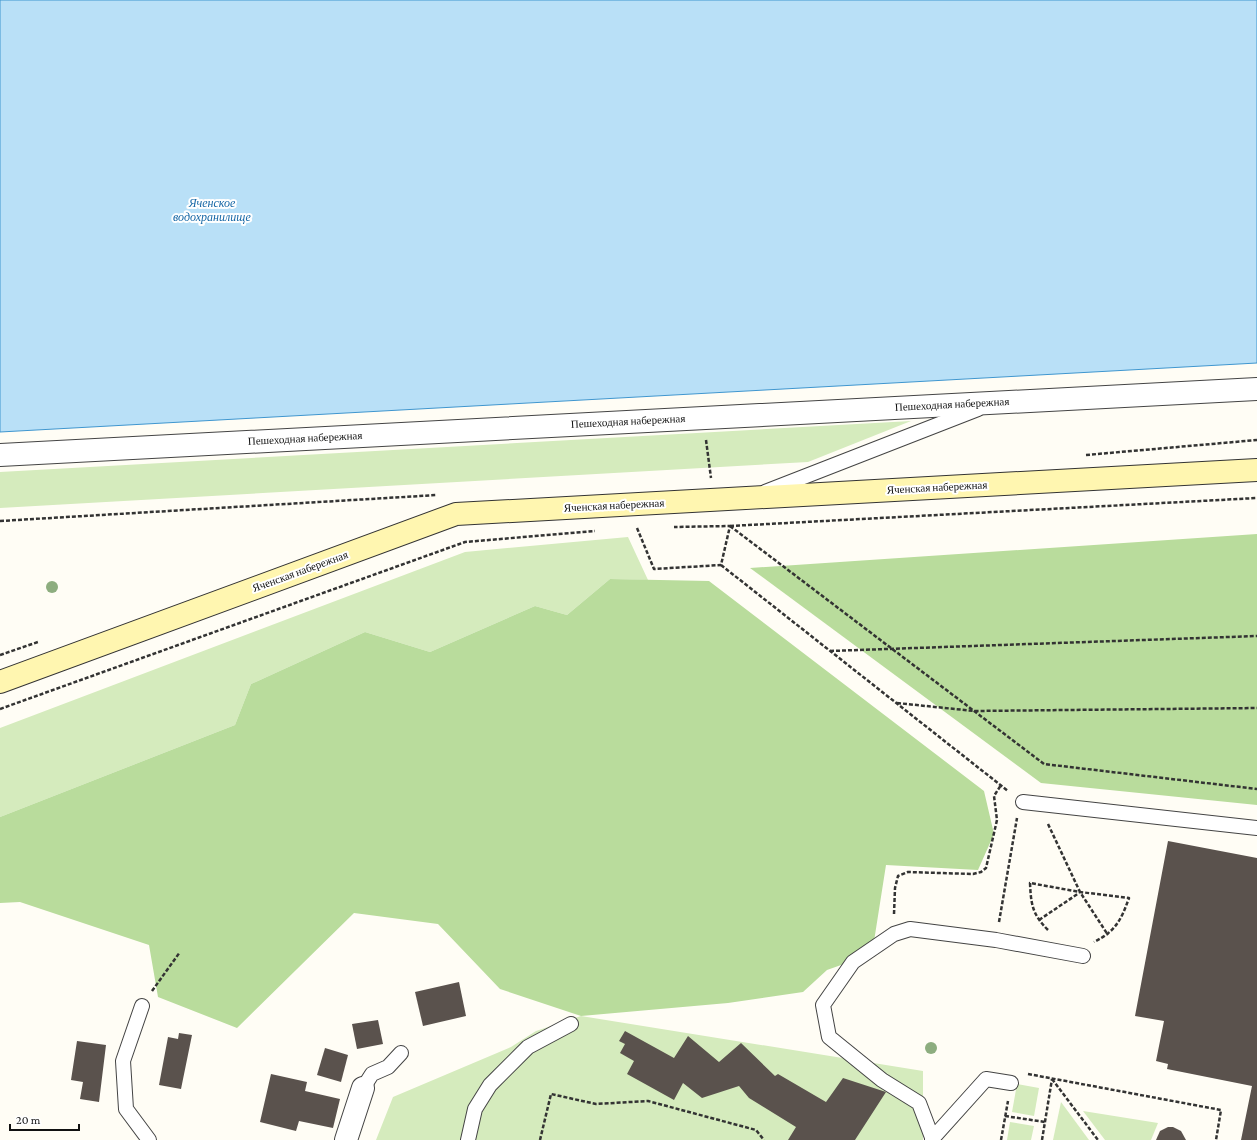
<svg xmlns="http://www.w3.org/2000/svg" width="1257" height="1140" viewBox="0 0 1257 1140" font-family="'Crimson Pro',serif">
	<rect width="100%" height="100%" fill="#fffdf5"/>
	<!-- green -->
	<g fill="#d5ebbd">
		<polygon points="911,421 808,462 0,508 0,472"/>
		<polygon points="628,537 648,580 610,579 567,615 535,606 430,652 365,632 251,684 235,725 0,817 0,728 465,552"/>
		<polygon points="581,1016 923,1071 923,1140 376,1140 393,1097 511,1047 536,1031"/>
		<polygon points="1017,1084 1039,1088 1034,1116 1012,1112"/>
		<polygon points="1061,1102 1089,1140 1053,1140"/>
		<polygon points="1083,1111 1158,1123 1151,1140 1105,1140"/>
		<polygon points="1010,1122 1034,1126 1031,1140 1007,1140"/>
	</g>
	<!-- forest -->
	<g fill="#b9dc9c">
		<polygon points="1257,534 1257,805 1041,783 750,568"/>
		<polygon points="610,579 709,581 984,791 994,834 978,870 886,865 872,954 827,970 803,992 728,1003 581,1016 500,989 438,924 354,913 237,1028 158,997 149,945 20,902 0,903 0,817 235,725 251,684 365,632 430,652 535,606 567,615"/>
	</g>
	<!-- water -->
	<polygon fill="#b9e0f7" stroke="#3f96cf" points="0,0 1257,0 1257,363 0,432"/>
	<!-- building -->
	<g fill="#5a524d">
		<polygon points="1168,841 1257,858 1257,1140 1241,1140 1252,1086 1167,1069 1168,1064 1156,1061 1164,1021 1135,1016"/>
		<polygon points="459,982 466,1016 423,1026 415,992"/>
		<polygon points="378,1020 383,1044 357,1049 352,1024"/>
		<polygon points="625,1031 674,1058 688,1036 719,1062 741,1043 775,1076 778,1074 826,1102 843,1078 886,1092 855,1140 788,1140 796,1127 749,1098 739,1086 702,1098 683,1083 674,1100 627,1074 634,1061 620,1053 625,1044 619,1041"/>
		<polygon points="179,1033 192,1035 181,1089 159,1085 168,1037 178,1039"/>
		<polygon points="77,1041 106,1045 99,1102 80,1099 83,1082 71,1080"/>
		<polygon points="325,1048 348,1055 341,1082 317,1075"/>
		<polygon points="271,1074 307,1082 305,1091 340,1099 333,1128 299,1121 296,1131 260,1122"/>
		<polygon points="1168,1127 1173,1127 1181,1131 1186,1140 1156,1140 1160,1131"/>
	</g>
	<g fill="none" stroke-linecap="round" stroke-linejoin="round">
		<!-- lane casing -->
		<g stroke="#444" stroke-width="16">
			<g id="lane">
				<polyline points="765,492 978,409"/>
				<polyline points="1023,802 1257,828"/>
				<polyline points="142,1006 123,1061 126,1109 149,1140"/>
				<polyline points="363,1088 372,1074 388,1067 401,1053"/>
				<polyline points="932,1139 986,1079 1011,1083"/>
				<polyline points="468,1140 475,1109 490,1085 528,1047 571,1024"/>
				<polyline points="933,1140 919,1103 882,1080 829,1037 823,1005 853,962 894,934 910,929 996,940 1083,956"/>
			</g>
		</g>
		<!-- street casing -->
		<g stroke="#444" stroke-width="24">
			<g id="street">
				<polyline points="0,455 1257,389"/>
				<polyline points="346,1140 363,1088"/>
			</g>
		</g>
		<!-- secondary casing -->
		<g stroke="#333" stroke-width="24">
			<polyline id="secondary" points="0,682 456,514 1257,470"/>
		</g>
		<!-- path -->
		<g stroke="#333" stroke-width="2.5" stroke-dasharray="4 2" stroke-linecap="butt">
			<polyline points="706,440 711,478"/>
			<polyline points="1086,455 1257,440"/>
			<polyline points="0,521 437,495"/>
			<polyline points="730,526 1044,764 1257,789"/>
			<polyline points="730,526 1257,498"/>
			<polyline points="637,528 654,569 721,565 730,526 674,527"/>
			<polyline points="721,565 1008,791"/>
			<polyline points="830,651 1257,636"/>
			<polyline points="0,655 38,642"/>
			<polyline points="897,703 974,711 1257,708"/>
			<polyline points="0,709 465,542 595,531"/>
			<polyline points="1048,824 1080,892 1108,935"/>
			<polyline points="894,914 895,888 898,876 908,872 973,874 981,872 986,868 997,820 994,796 1001,785"/>
			<polyline points="1039,920 1079,893"/>
			<polyline points="999,922 1017,818"/>
			<path d="M1048,930C1032,914 1031,904 1030,883L1080,892L1129,898C1121,920 1116,931 1094,942"/>
			<polyline points="152,991 180,952"/>
			<polyline points="1028,1074 1221,1110 1216,1140"/>
			<polyline points="1052,1079 1098,1140"/>
			<polyline points="1005,1116 1045,1122"/>
			<polyline points="540,1140 551,1094 596,1104 648,1101 756,1130 764,1140"/>
			<polyline points="1001,1140 1008,1101"/>
			<polyline points="1042,1140 1052,1079"/>
		</g>
		<!-- lane -->
		<use href="#lane" stroke="#fff" stroke-width="14"/>
		<!-- street -->
		<use href="#street" stroke="#fff" stroke-width="22"/>
		<!-- secondary -->
		<use href="#secondary" stroke="#fff6b0" stroke-width="22"/>
	</g>
	<!-- trees -->
	<g fill="#8dad7f">
		<circle cx="52" cy="587" r="6"/>
		<circle cx="931" cy="1048" r="6"/>
	</g>
	<g text-anchor="middle" stroke-width="4" stroke-linejoin="round" paint-order="stroke">
		<!-- street labels -->
		<g font-size="11" fill="#111" stroke="#fff">
			<text transform="translate(952 404) rotate(-3)" y="4">Пешеходная набережная</text>
			<text transform="translate(628 421) rotate(-3)" y="4">Пешеходная набережная</text>
			<text transform="translate(305 438) rotate(-3)" y="4">Пешеходная набережная</text>
			<text transform="translate(937 487) rotate(-3)" y="4">Яченская набережная</text>
			<text transform="translate(614 505) rotate(-3)" y="4">Яченская набережная</text>
			<text transform="translate(300 571) rotate(-20)" y="4">Яченская набережная</text>
		</g>
		<!-- water labels -->
		<g font-size="12" font-style="italic" fill="#1768a6" stroke="#fff">
			<text x="212" y="207">Яченское<tspan x="212" dy="14">водохранилище</tspan></text>
		</g>
	</g>
	<!-- scale -->
	<path d="M10 1124v6h69v-6" fill="none" stroke="#111111" stroke-width="2"/>
	<text x="16" y="1124" font-size="12" fill="#111111" stroke="#ffffff" stroke-width="3" paint-order="stroke">20 m</text>
</svg>
